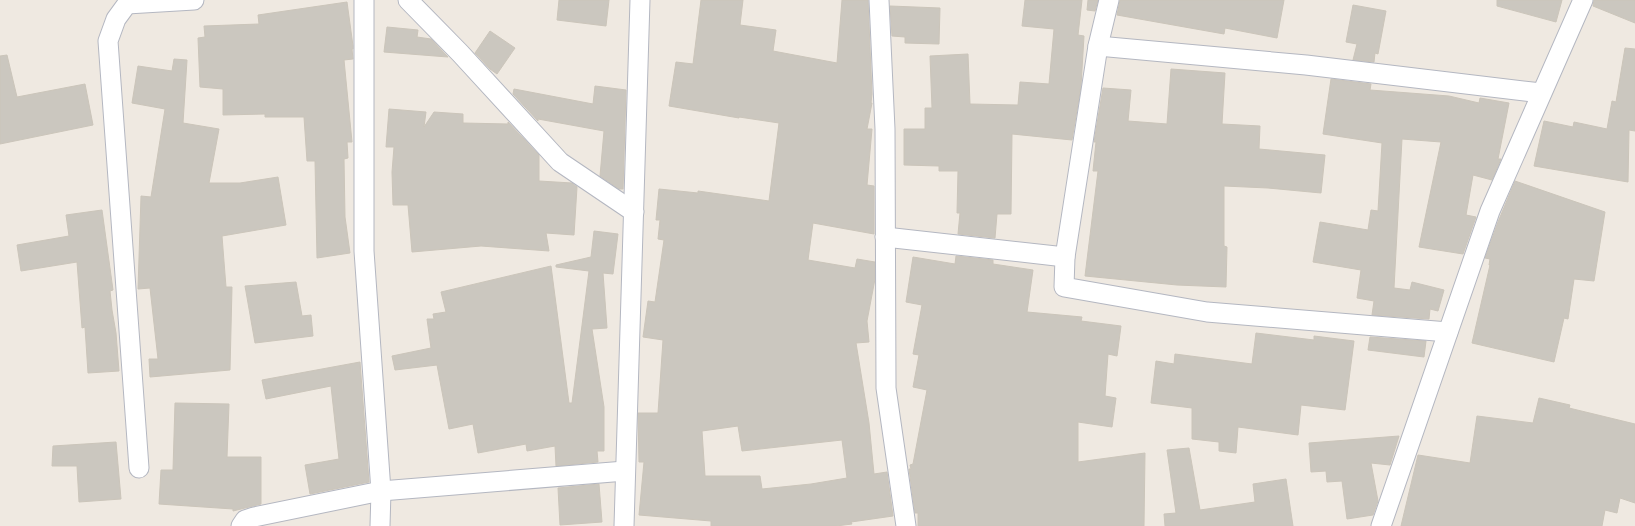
<svg xmlns="http://www.w3.org/2000/svg" width="1635" height="526" viewBox="0 0 1635 526" font-family="'Space Grotesk',sans-serif">
	<rect width="100%" height="100%" fill="#efe9e1"/>
	<!-- building -->
	<g fill="#cbc7bf" stroke="#cbc5ba" fill-rule="evenodd">
		<polygon points="559,0 609,0 606,26 557,20"/>
		<path d="M701,0H743L740,25L776,30L773,51L837,63L842,0H868L872,94L871,103H872L867,129H872L867,185L874,186V234L813,223L808,260L855,268L857,259L875,262V279L867,321L869,342L856,343L869,423L874,474L887,472L893,516L851,522L852,524L836,526H711V521L639,515L644,462H639L638,413H658L663,340L643,337L648,301L655,302L664,240L658,239L660,220H656L659,189L698,193V191L769,201L779,123L739,117V118L669,106L676,62L693,64ZM738,426L742,451L842,440L847,478L811,484L762,489L760,476H705L702,431Z"/>
		<polygon points="1025,0 1082,0 1078,35 1084,36 1081,86 1072,140 1012,134 1011,214 997,214 995,238 958,234 960,213 957,213 958,171 939,171 939,166 904,165 904,129 925,129 925,108 932,108 930,56 968,54 970,104 1018,105 1020,82 1049,84 1054,29 1022,26"/>
		<polygon points="1088,0 1098,0 1095,11 1087,10"/>
		<polygon points="1120,0 1284,0 1277,38 1225,28 1224,34 1117,15"/>
		<polygon points="1497,0 1562,0 1556,22 1497,6"/>
		<polygon points="1594,0 1635,0 1635,23 1593,6"/>
		<polygon points="347,2 353,46 353,49 352,49 353,59 344,60 352,142 347,142 348,158 344,159 345,217 350,253 317,258 315,161 307,161 304,117 265,117 265,114 223,115 223,89 200,87 198,38 205,37 204,26 259,24 258,15"/>
		<polygon points="1353,5 1386,11 1378,54 1375,53 1374,62 1353,60 1357,44 1346,42"/>
		<polygon points="890,6 940,8 939,44 905,43 905,37 892,36"/>
		<polygon points="387,27 418,30 417,37 431,39 448,57 384,52"/>
		<polygon points="490,31 515,48 497,74 490,69 475,53"/>
		<polygon points="1625,48 1635,49 1635,131 1629,130 1628,182 1534,166 1544,121 1573,127 1574,122 1607,129 1612,101 1616,102"/>
		<polygon points="7,55 17,97 85,84 93,125 0,144 0,56"/>
		<polygon points="174,59 187,60 183,123 219,129 209,183 240,183 278,177 286,225 222,236 226,287 232,287 230,370 150,377 149,359 158,359 150,288 138,289 141,196 151,197 165,109 132,103 138,66 172,71"/>
		<polygon points="1171,69 1225,73 1222,124 1260,126 1259,149 1325,155 1321,193 1268,188 1224,186 1224,246 1227,247 1226,287 1177,285 1085,276 1098,171 1093,171 1096,142 1094,142 1103,88 1131,90 1128,121 1167,124"/>
		<polygon points="1331,79 1371,84 1370,90 1449,96 1479,103 1480,98 1509,103 1498,159 1501,159 1492,180 1473,175 1466,215 1476,217 1463,254 1419,247 1441,142 1402,139 1394,288 1410,290 1412,282 1444,290 1438,311 1430,309 1429,319 1372,315 1374,301 1357,298 1361,270 1313,262 1320,222 1368,230 1371,210 1378,211 1382,143 1323,134"/>
		<polygon points="595,86 626,90 623,189 619,189 600,176 604,131 538,119 538,121 513,94 514,89 593,104"/>
		<polygon points="389,109 426,112 424,127 434,112 463,114 463,123 508,124 508,122 539,155 539,181 572,183 577,187 574,235 546,233 549,251 481,246 412,252 408,205 393,205 392,172 394,147 386,147"/>
		<polygon points="1515,181 1605,212 1594,281 1574,279 1568,319 1564,318 1554,362 1472,343 1490,265 1489,265 1490,259 1485,258 1498,222"/>
		<polygon points="102,210 113,290 110,291 112,310 116,333 119,371 88,373 85,327 82,328 77,262 21,271 17,245 69,236 66,215"/>
		<polygon points="594,231 618,234 613,274 603,273 607,328 592,329 604,407 604,451 597,451 598,462 556,466 555,446 527,451 526,444 478,453 473,424 449,429 437,365 395,370 392,356 431,348 427,319 434,319 433,314 446,312 441,292 551,266 569,403 572,403 589,271 556,267 556,265 591,257"/>
		<polygon points="956,256 993,260 993,264 1033,270 1027,312 1082,317 1081,321 1121,326 1117,356 1108,354 1105,396 1116,398 1112,427 1078,422 1078,462 1145,453 1144,526 918,526 918,513 915,513 909,469 911,469 910,465 913,464 927,390 913,387 919,355 913,354 922,305 906,302 913,257 955,264"/>
		<polygon points="296,282 302,316 311,315 313,336 255,343 245,286"/>
		<polygon points="1256,333 1314,340 1314,336 1354,341 1345,410 1301,405 1298,435 1238,427 1236,453 1219,451 1219,442 1192,439 1192,408 1151,403 1156,361 1174,364 1175,354 1252,364"/>
		<polygon points="1370,337 1426,341 1424,357 1368,350"/>
		<polygon points="360,362 369,482 310,494 305,465 339,459 331,386 266,399 262,380"/>
		<polygon points="1539,398 1570,405 1569,408 1635,424 1635,503 1620,498 1617,513 1605,510 1602,526 1401,526 1418,455 1470,463 1477,416 1533,423"/>
		<polygon points="175,403 229,404 227,457 261,457 261,504 233,511 233,509 159,504 161,470 173,470"/>
		<polygon points="1399,436 1390,465 1371,463 1378,501 1373,515 1347,519 1342,481 1327,482 1326,471 1311,472 1309,443"/>
		<polygon points="116,442 121,499 79,502 77,466 52,466 53,446"/>
		<polygon points="1189,448 1200,510 1255,502 1253,484 1286,479 1293,526 1165,526 1164,514 1176,513 1167,450"/>
		<polygon points="599,484 602,522 560,525 558,488"/>
	</g>
	<g fill="none" stroke-linecap="round" stroke-linejoin="round">
		<!-- minor casing -->
		<g stroke="#b4b7c1" stroke-width="21">
			<g id="minor">
				<polyline points="364,0 364,251 381,491 380,526"/>
				<polyline points="408,0 460,53 560,162 634,212"/>
				<polyline points="879,0 885,129 886,388 906,526"/>
				<polyline points="1098,46 1306,65 1541,93"/>
				<polyline points="885,237 1065,257 1064,287 1207,312 1448,332"/>
				<polyline points="1065,257 1098,46 1109,0"/>
				<polyline points="139,468 108,41 116,19 127,4 194,0"/>
				<polyline points="241,526 245,520 254,517 381,491 625,471"/>
				<polyline points="624,526 640,0"/>
				<polyline points="1381,526 1490,211 1583,0"/>
			</g>
		</g>
		<!-- minor -->
		<use href="#minor" stroke="#fff" stroke-width="19"/>
	</g>
</svg>
